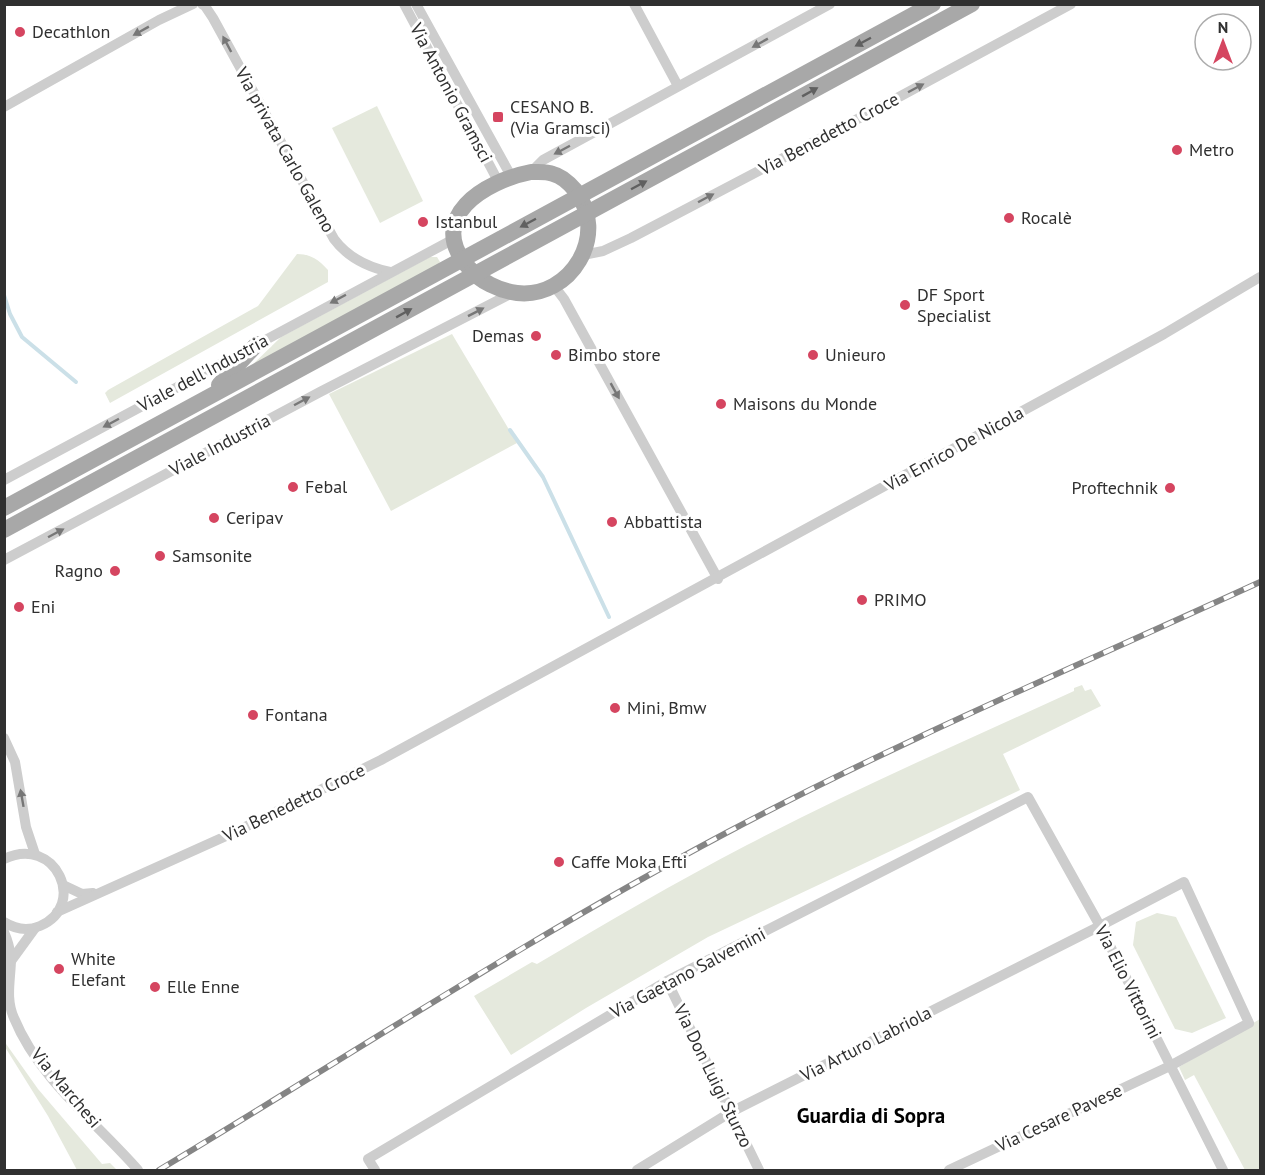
<svg xmlns="http://www.w3.org/2000/svg" width="1265" height="1175" viewBox="0 0 1265 1175" font-family="'PT Sans',sans-serif">
	<rect width="100%" height="100%" fill="#fff"/>
	<!-- green -->
	<g fill="#e5e9dd">
		<polygon points="377,106 423,201 380,223 332,128"/>
		<path d="M297,254C311,254 319,260 328,270V282L110,403L105,393L108,390L258,306Z"/>
		<polygon points="430,257 437,257 440,262 436,268 246,371 281,337"/>
		<polygon points="452,334 517,443 391,511 329,394"/>
		<path d="M1082,685L1085,691L1091,689L1101,706L1003,754L1020,790L708,937L586,1008L511,1055L474,996L532,962L537,964C606,923 676,882 747,845C854,789 965,741 1074,691V688Z"/>
		<polygon points="1157,913 1176,917 1226,1018 1192,1033 1175,1029 1133,945 1136,922"/>
		<polygon points="1260,1019 1260,1170 1245,1170 1194,1075 1185,1080 1179,1067"/>
		<polygon points="4,1041 38,1089 102,1164 110,1163 117,1170 77,1170 48,1116 5,1047"/>
	</g>
	<g fill="none" stroke-linecap="round" stroke-linejoin="round">
		<!-- stream -->
		<g stroke="#cbe0e8" stroke-width="4">
			<polyline points="4,295 10,314 22,337 76,382"/>
			<polyline points="510,430 543,477 609,617"/>
		</g>
		<!-- minor -->
		<g stroke="#cdcdcd" stroke-width="10">
			<path d="M202,4L205,6L213,18L334,239C348,258 367,267 390,272"/>
			<polyline points="404,4 498,181"/>
			<polyline points="416,4 511,176"/>
			<polyline points="634,4 678,86"/>
			<polyline points="4,107 159,20 193,4"/>
			<polyline points="531,172 543,160 830,4"/>
			<polyline points="583,255 603,251 631,238 886,104 1071,4"/>
			<polyline points="554,286 564,299 718,579"/>
			<polyline points="4,480 452,240"/>
			<polyline points="4,560 320,392 514,292"/>
			<polyline points="4,738 15,762 26,827 35,854"/>
			<path d="M4,859C56,834 88,906 40,926C28,931 15,929 4,922"/>
			<polyline points="63,885 82,894 93,893"/>
			<polyline points="57,912 235,832 381,760 1164,334 1260,277"/>
			<path d="M4,932C8,941 10,949 11,958C11,979 5,998 14,1018C39,1079 96,1122 138,1170"/>
			<polyline points="11,961 35,928"/>
			<polyline points="667,981 759,1170"/>
			<polyline points="375,1170 368,1159 667,981 1028,797 1100,926 1223,1170"/>
			<polyline points="637,1170 731,1112 1100,926 1184,882 1249,1023 1170,1066 949,1170"/>
		</g>
		<!-- primary -->
		<g stroke="#a8a8a8" stroke-width="16">
			<path d="M531,172C538,172 546,171 553,174C562,176 569,183 575,190C610,234 571,299 517,293C500,291 479,281 469,268C424,218 485,181 531,172Z"/>
			<polyline points="219,385 257,344"/>
			<polyline points="4,508 933,4"/>
			<polyline points="4,530 972,4"/>
		</g>
		<!-- rail casing -->
		<g stroke="#858585" stroke-width="6">
			<path id="rail" d="M159,1170C347,1057 532,936 726,833C899,741 1082,664 1260,582"/>
		</g>
		<!-- rail -->
		<use href="#rail" stroke="#fff" stroke-width="4" stroke-dasharray="11" stroke-linecap="butt"/>
	</g>
	<!-- one-way arrows -->
	<defs><path id="oneway-solid" d="M-6-.8H1V-3.2L6.5 0L1 3.2V.8H-6Z" transform="scale(1.5)"/></defs>
	<g fill="#777">
		<use href="#oneway-solid" transform="translate(141 31) rotate(151)"/>
		<use href="#oneway-solid" transform="translate(760 43) rotate(151)"/>
		<use href="#oneway-solid" transform="translate(227 44) rotate(-118)"/>
		<use href="#oneway-solid" transform="translate(916 88) rotate(-28)"/>
		<use href="#oneway-solid" transform="translate(562 150) rotate(152)"/>
		<use href="#oneway-solid" transform="translate(706 198) rotate(-28)"/>
		<use href="#oneway-solid" transform="translate(338 299) rotate(152)"/>
		<use href="#oneway-solid" transform="translate(476 312) rotate(-27)"/>
		<use href="#oneway-solid" transform="translate(615 391) rotate(61)"/>
		<use href="#oneway-solid" transform="translate(302 401) rotate(-28)"/>
		<use href="#oneway-solid" transform="translate(111 423) rotate(152)"/>
		<use href="#oneway-solid" transform="translate(56 533) rotate(-28)"/>
		<use href="#oneway-solid" transform="translate(22 798) rotate(-100)"/>
	</g>
	<g fill="#606060">
		<use href="#oneway-solid" transform="translate(863 42) rotate(152)"/>
		<use href="#oneway-solid" transform="translate(810 92) rotate(-29)"/>
		<use href="#oneway-solid" transform="translate(639 185) rotate(-28)"/>
		<use href="#oneway-solid" transform="translate(528 223) rotate(152)"/>
		<use href="#oneway-solid" transform="translate(404 313) rotate(-29)"/>
	</g>
	<!-- markers -->
	<g fill="#d54560" stroke="#fff" stroke-width="2">
		<circle cx="20" cy="32" r="6"/>
		<rect x="492" y="111" width="12" height="12" rx="3"/>
		<circle cx="1177" cy="150" r="6"/>
		<circle cx="1009" cy="218" r="6"/>
		<circle cx="423" cy="222" r="6"/>
		<circle cx="905" cy="305" r="6"/>
		<circle cx="536" cy="336" r="6"/>
		<circle cx="556" cy="355" r="6"/>
		<circle cx="813" cy="355" r="6"/>
		<circle cx="721" cy="404" r="6"/>
		<circle cx="293" cy="487" r="6"/>
		<circle cx="1170" cy="488" r="6"/>
		<circle cx="214" cy="518" r="6"/>
		<circle cx="612" cy="522" r="6"/>
		<circle cx="160" cy="556" r="6"/>
		<circle cx="115" cy="571" r="6"/>
		<circle cx="862" cy="600" r="6"/>
		<circle cx="19" cy="607" r="6"/>
		<circle cx="615" cy="708" r="6"/>
		<circle cx="253" cy="715" r="6"/>
		<circle cx="559" cy="862" r="6"/>
		<circle cx="59" cy="969" r="6"/>
		<circle cx="155" cy="987" r="6"/>
	</g>
	<g text-anchor="middle" stroke-width="6" stroke-linejoin="round" paint-order="stroke">
		<!-- poi labels -->
		<g font-size="18" fill="#303030" stroke="#fff" text-anchor="start">
			<text x="32" y="38">Decathlon</text>
			<text x="510" y="113">CESANO B.<tspan x="510" dy="21">(Via Gramsci)</tspan></text>
			<text x="1189" y="156">Metro</text>
			<text x="1021" y="224">Rocalè</text>
			<text x="435" y="228">Istanbul</text>
			<text x="917" y="301">DF Sport<tspan x="917" dy="21">Specialist</tspan></text>
			<text x="524" y="342" text-anchor="end">Demas</text>
			<text x="568" y="361">Bimbo store</text>
			<text x="825" y="361">Unieuro</text>
			<text x="733" y="410">Maisons du Monde</text>
			<text x="305" y="493">Febal</text>
			<text x="1158" y="494" text-anchor="end">Proftechnik</text>
			<text x="226" y="524">Ceripav</text>
			<text x="624" y="528">Abbattista</text>
			<text x="172" y="562">Samsonite</text>
			<text x="103" y="577" text-anchor="end">Ragno</text>
			<text x="874" y="606">PRIMO</text>
			<text x="31" y="613">Eni</text>
			<text x="627" y="714">Mini, Bmw</text>
			<text x="265" y="721">Fontana</text>
			<text x="571" y="868">Caffe Moka Efti</text>
			<text x="71" y="965">White<tspan x="71" dy="21">Elefant</tspan></text>
			<text x="167" y="993">Elle Enne</text>
		</g>
		<!-- street labels -->
		<g font-size="18" fill="#303030" stroke="#fff">
			<text transform="translate(451 93) rotate(62)" y="6">Via Antonio Gramsci</text>
			<text transform="translate(829 134) rotate(-28)" y="6">Via Benedetto Croce</text>
			<text transform="translate(285 150) rotate(61)" y="6">Via privata Carlo Galeno</text>
			<text transform="translate(203 373) rotate(-28)" y="6">Viale dell'Industria</text>
			<text transform="translate(220 445) rotate(-28)" y="6">Viale Industria</text>
			<text transform="translate(954 449) rotate(-29)" y="6">Via Enrico De Nicola</text>
			<text transform="translate(294 803) rotate(-26)" y="6">Via Benedetto Croce</text>
			<text transform="translate(688 973) rotate(-28)" y="6">Via Gaetano Salvemini</text>
			<text transform="translate(1128 982) rotate(63)" y="6">Via Elio Vittorini</text>
			<text transform="translate(866 1044) rotate(-27)" y="6">Via Arturo Labriola</text>
			<text transform="translate(713 1076) rotate(64)" y="6">Via Don Luigi Sturzo</text>
			<text transform="translate(66 1088) rotate(50)" y="6">Via Marchesi</text>
			<text transform="translate(1059 1118) rotate(-25)" y="6">Via Cesare Pavese</text>
		</g>
		<!-- quarter labels -->
		<g font-size="21" font-weight="bold" fill="#000" stroke="#fff">
			<text x="871" y="1123">Guardia di Sopra</text>
		</g>
	</g>
	<!-- border -->
	<rect width="1265" height="1175" fill="none" stroke="#303030" stroke-width="12"/>
	<!-- north arrow -->
	<g transform="translate(1223 42)"><circle r="28" fill="#ffffff" stroke="#acacac" stroke-width="1.5"/>
	<path d="M0-4.5L10 22L0 15L-10 22Z" fill="#d54560"/>
	<text y="-9" font-size="16" font-weight="bold" text-anchor="middle" fill="#303030">N</text>
	</g>
</svg>
